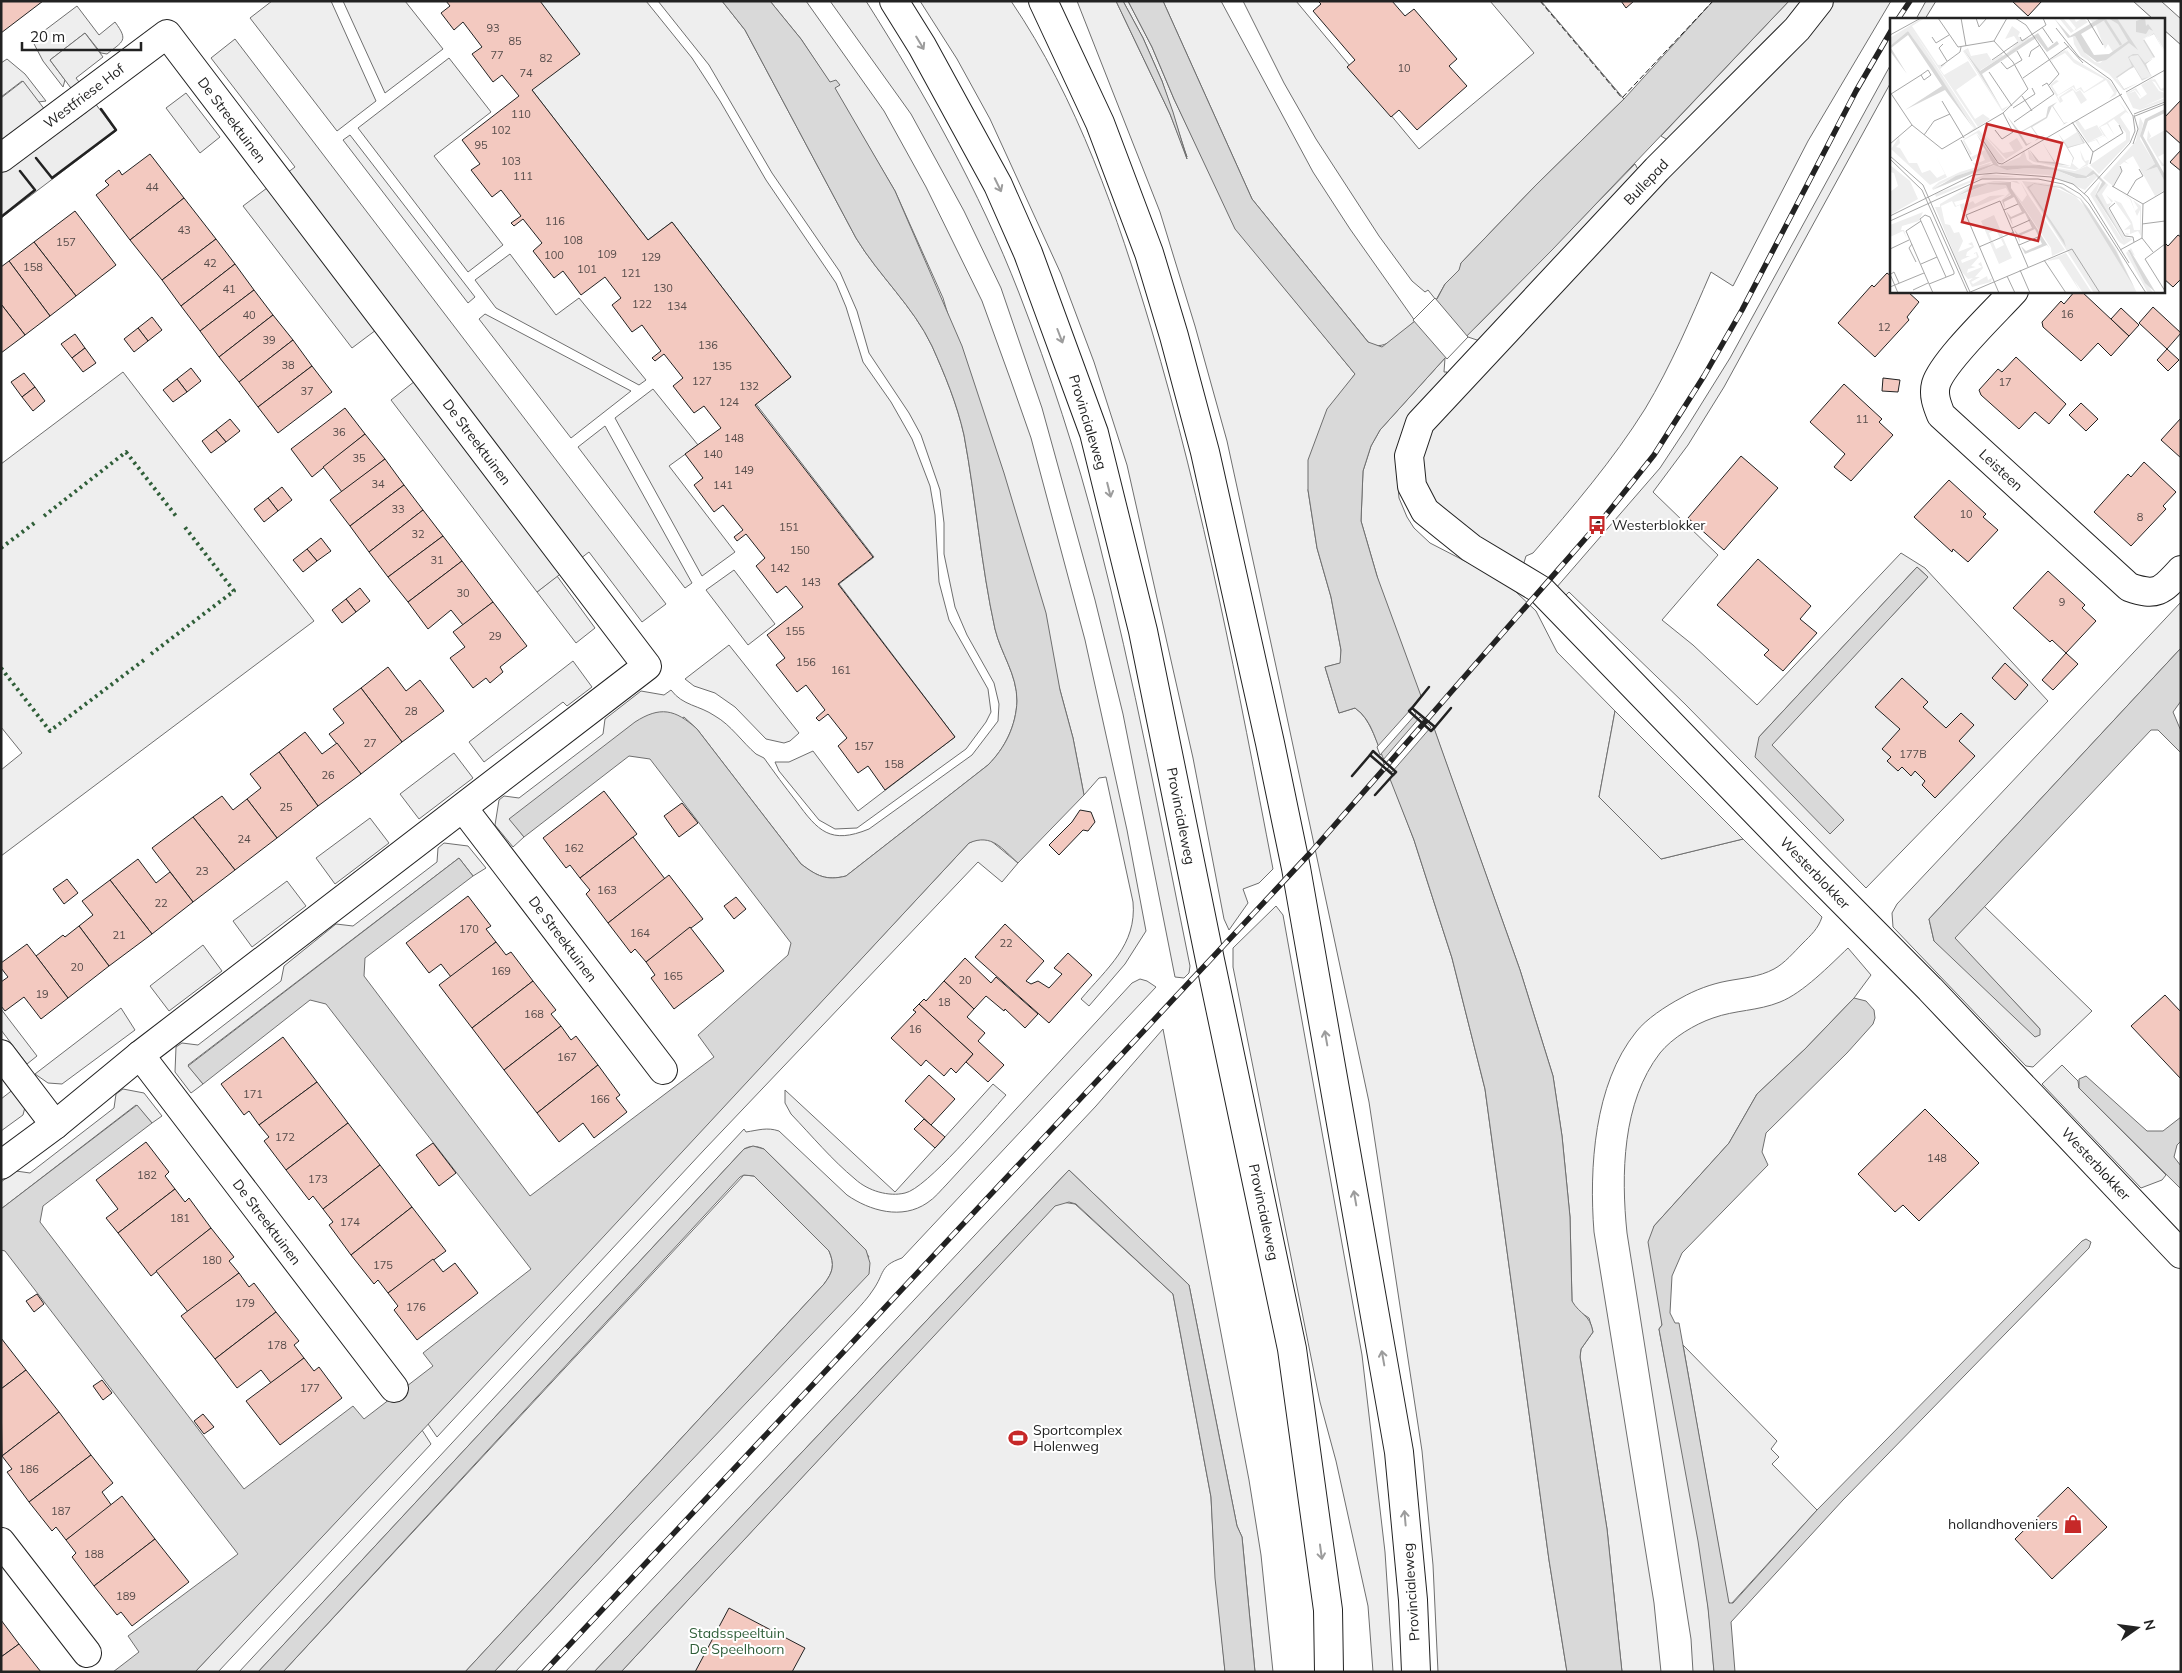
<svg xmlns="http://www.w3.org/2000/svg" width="2182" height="1673" viewBox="0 0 2182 1673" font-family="Mulish,sans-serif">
	<rect width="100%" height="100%" fill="#fff"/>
	<!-- green -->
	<g fill="#eee" stroke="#6f6f6f" fill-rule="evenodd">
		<polygon points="272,1 331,1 376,101 337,131 250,18"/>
		<polygon points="343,1 405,1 443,49 385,93"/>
		<polygon points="540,1 646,1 692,58 720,101 766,180 836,283 846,307 863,362 891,402 912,439 930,486 935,515 939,582 949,620 988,689 991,712 986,722 966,749 857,828 835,829 819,820 779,771 775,762 789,762 813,751 858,811 955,737 839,584 874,557 756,404 791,377 672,222 648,240 532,90"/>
		<path d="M658,1H722L745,30L856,238C879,276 913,306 932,346C945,375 957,404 964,435C976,500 981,565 995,629C1001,654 1017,674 1017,701C1016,726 1005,748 988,765L846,876C826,881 817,876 801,864L697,729L684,717L510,819L524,837L513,847L495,825L499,800L504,796L519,798L603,734L605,719L641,691L664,695L671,690C683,706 699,705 715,716C731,725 742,742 756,754L764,758C774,772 785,787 796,801C818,831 830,845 869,829L972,755L998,721L999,704L994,683L967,635L955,607L944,554V523L940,490L921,435L909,413L869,353L857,311L840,272L772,173L709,65Z"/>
		<path d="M770,1H806L884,111L926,187L982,301L1011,381L1031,438L1085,640L1127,830L1146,931L1125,964L1089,1006L1081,999C1107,968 1137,945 1133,902L1106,777L1099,778L1084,795L1073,738L1060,690L943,298L895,191L834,88L839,85L830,83L801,39Z"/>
		<path d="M830,1H866C925,94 979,190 1019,293C1050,373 1077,455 1098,538C1134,679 1161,823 1190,966L1189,973L1184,978L1175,977L1123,714L1095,600L1042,408L1001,288L964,211L911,114Z"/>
		<path d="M920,1H1011C1077,98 1118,217 1151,328C1204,506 1238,687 1273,869L1259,883L1243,889L1248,903L1229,930L1224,919L1193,758L1127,465L1094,362L1061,274L990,119L957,59Z"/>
		<path d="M1077,1H1116L1170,114L1187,157L1162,81L1143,38L1123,1H1128L1152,47L1174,99L1220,194L1267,267L1355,374L1348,384L1308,490L1317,548L1331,597L1341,650V663L1325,667L1339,713L1355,708C1370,718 1375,739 1383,756C1386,762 1391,767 1396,772L1395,790L1414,840L1452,958L1485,1089L1549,1560L1567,1672H1438L1433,1565L1422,1451L1369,1102L1282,694L1227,441L1195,326L1160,212Z"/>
		<path d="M1163,1H1221L1313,172L1350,229L1415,321C1402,332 1385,353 1369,343L1252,199Z"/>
		<polygon points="1243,1 1296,1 1419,149 1534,53 1490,1 1541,1 1624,99 1536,185 1461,263 1460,270 1445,284 1436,300 1428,290 1425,292 1412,281 1379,236 1316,139 1284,83"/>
		<polygon points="1789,1 1811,1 1674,144 1661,136"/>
		<path d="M1832,1H1891L1808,141L1733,286L1711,272C1691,318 1671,366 1645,409C1613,460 1573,507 1533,553L1526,556L1523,566C1496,549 1424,509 1421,475C1420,463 1422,451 1423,440Z"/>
		<polygon points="1926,1 1936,1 1925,19 1916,19"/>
		<polygon points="2133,1 2161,1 2181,19 2181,45 2163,29 2163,19 2153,19"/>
		<path d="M77,6L99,35L115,22C129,41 123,41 107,54L101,53L85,33L50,60L65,80L63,87L43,61L32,40Z"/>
		<polygon points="449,58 491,112 434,156 503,245 468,272 358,128"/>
		<polygon points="7,59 25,74 46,101 38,102 22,81 1,97 1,63"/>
		<path d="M1891,64V82L1724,387L1688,445L1653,492L1718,555L1662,620L1693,645L1757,705L1901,553L1925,568L2048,701L1866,888L1685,704L1569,592L1565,596L1556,588L1660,468L1687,427L1730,358ZM1917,567L1928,577L1771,745L1759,737Z"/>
		<polygon points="186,93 220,137 200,153 166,108"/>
		<polygon points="350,135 475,297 468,303 343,140"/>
		<polygon points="1635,164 1641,175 1480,341 1465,336 1479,324"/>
		<polygon points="510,254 556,315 579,298 646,380 639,385 496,308 475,280"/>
		<polygon points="485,314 631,391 571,438 479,319"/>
		<path d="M1445,358L1444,372H1447L1444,380L1406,424L1397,448L1396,465L1399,498L1407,517L1414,528L1430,543L1492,575L1515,591L1536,611L1557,652L1615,711L1599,797L1661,859L1743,839L1822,917C1818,929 1811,935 1802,944C1794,952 1785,963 1774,969C1759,977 1743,978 1727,981C1711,984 1695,990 1681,998C1666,1006 1646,1019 1636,1032C1594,1084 1589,1168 1594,1232L1654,1603L1661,1672H1622L1607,1529L1580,1357L1581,1349L1593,1332L1589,1318L1577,1310L1572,1302L1570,1217L1562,1136L1553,1076L1520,970L1434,729L1431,731L1409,711L1377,576L1361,521L1363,471L1371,446L1380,430Z"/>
		<polygon points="123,372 314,621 1,856 1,770 22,753 1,727 1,464"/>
		<polygon points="653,389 698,445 669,466 735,552 702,576 615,418"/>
		<polygon points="605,426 692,583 685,588 578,447"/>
		<polygon points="734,570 775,624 748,645 706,590"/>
		<polygon points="557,576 595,628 576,643 537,592"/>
		<polygon points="2181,602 2181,648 1929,919 1934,941 2040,1029 1954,938 1984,906 2092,1011 2033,1067 2026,1066 1893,927 1892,913 1897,904"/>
		<polygon points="729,645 799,733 790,741 784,743 766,739 735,707 715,693 694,686 685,679"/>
		<polygon points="573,661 592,687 567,706 563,702 484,762 469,742"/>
		<polygon points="454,753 473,778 419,819 400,794"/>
		<polygon points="370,818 389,843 335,884 316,858"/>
		<polygon points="980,838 990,840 1018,863 1002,882 978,862 704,1150 437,1437 428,1424 969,843"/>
		<polygon points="444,843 468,846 486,868 473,876 459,858 188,1065 203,1084 191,1093 175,1072 176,1047 182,1043 198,1045 281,981 284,966 336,924 353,926 437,862 438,848"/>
		<polygon points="287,881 306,906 252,947 233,921"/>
		<polygon points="1276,906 1283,915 1362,1355 1385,1552 1393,1672 1373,1672 1368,1606 1336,1461 1320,1402 1233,967 1233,948"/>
		<polygon points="203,945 222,971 169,1011 150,986"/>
		<path d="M1848,948L1871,975L1854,998L1805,1049L1757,1094L1729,1143L1654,1226L1662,1325L1659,1329C1680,1442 1707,1557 1714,1672H1693L1691,1639L1627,1233C1621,1175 1622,1102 1660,1053C1672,1038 1695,1024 1713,1018C1735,1010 1758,1011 1780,1002C1803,993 1830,965 1848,948Z"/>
		<path d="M1140,979L1147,981L1156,987L902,1258C879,1266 885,1273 873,1290C868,1298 861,1305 855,1312L515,1672H494L629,1526L869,1257L861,1245L764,1149C757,1146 751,1145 744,1149L258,1672H239L744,1129L746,1132C759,1130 767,1127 779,1131L847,1195C870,1211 902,1220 927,1203C935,1198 941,1190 947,1184L1132,983Z"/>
		<polygon points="121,1008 135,1030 62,1084 48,1083 35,1074"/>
		<polygon points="1,1009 37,1056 27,1064 1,1030"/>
		<polygon points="1163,1029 1249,1480 1261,1555 1273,1672 1255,1672 1242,1537 1237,1526 1189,1285 1069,1170 594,1672 565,1672 1096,1106"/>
		<polygon points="2062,1065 2078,1081 2079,1088 2166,1175 2162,1180 2141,1188 2042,1084"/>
		<path d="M993,1084L1006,1095C989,1114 926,1189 905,1193C889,1197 868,1191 855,1179C832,1160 812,1136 791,1114L785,1103V1090L895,1192Z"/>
		<polygon points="19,1085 25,1107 23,1115 1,1131 1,1099"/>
		<polygon points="123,1089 144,1093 162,1116 152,1123 136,1105 1,1209 1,1182 16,1171 30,1173 114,1108 116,1094"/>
		<path d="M744,1175L754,1176L829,1251C835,1265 833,1272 824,1284L465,1672H283Z"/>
		<polygon points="1062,1202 1075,1204 1173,1294 1211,1497 1214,1552 1225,1672 621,1672 1055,1205"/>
		<polygon points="1683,1345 1777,1441 1771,1449 1779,1457 1772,1464 1817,1510 1731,1604 1728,1601"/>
		<polygon points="422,1430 431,1444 218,1672 195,1672"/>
	</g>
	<!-- parking -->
	<g fill="#ededed" stroke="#6f6f6f">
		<polygon points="85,33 103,57 76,78 116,131 1,218 1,98 23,81 61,131 88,111 50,60"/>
		<polygon points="235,39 666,604 642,622 589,552 537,592 391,400 415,381 376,330 352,348 243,206 295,167 211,58"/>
		<polygon points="1615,711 1743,839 1661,859 1599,797"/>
	</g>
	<!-- water -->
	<g fill="#d9d9d9" stroke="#6f6f6f">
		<path d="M722,1H770L801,39L830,82L836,80L840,85L835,88L895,191L962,346L1004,473L1046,613L1060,690L1073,738L1084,795L1018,863C1002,849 992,833 969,843L514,1333L195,1672H113L139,1652L128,1636L238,1554L5,1251L1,1250V1209L137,1105L152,1123L43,1206L40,1222L244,1489L353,1406L364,1419L433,1366L423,1353L531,1269L326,1004L310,1000L203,1084L188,1066L459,858L473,876L365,958L364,976L530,1196L714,1057L698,1035L788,955L791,943L650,759L629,756L524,837L509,819L635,722C660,706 675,709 697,729L801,864C817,876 826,881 846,876L988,765C1005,748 1016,726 1017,701C1017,674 1001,654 995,629C981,565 976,500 964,435C957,404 945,375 932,346C913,306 879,276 856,238L745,30Z"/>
		<polygon points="1116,1 1123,1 1143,38 1162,81 1173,112 1187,159 1170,114"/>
		<path d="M1128,1H1163L1252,199L1368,342L1382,347L1415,321L1437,299L1445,284L1459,270L1461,263L1536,185L1624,99L1713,1H1789L1553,249L1445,358L1380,430L1371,446L1363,471L1361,521L1377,576L1421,696L1409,711L1431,730L1434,728L1520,970L1553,1076L1562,1136L1570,1217L1572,1301C1580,1315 1590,1314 1593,1332L1581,1349L1580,1357L1607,1529L1622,1672H1567L1549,1560L1485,1089L1452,958L1414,840L1390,779L1395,772C1393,770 1388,766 1386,764C1376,745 1373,720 1355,708L1339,713L1325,667L1340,663L1341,650L1331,597L1317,548L1308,490V460L1327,409L1355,374L1235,229L1174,99L1152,47Z"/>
		<polygon points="1917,567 1928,577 1772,745 1844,820 1830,834 1755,757 1759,737"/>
		<polygon points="2181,648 2181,701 2173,712 2181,731 2181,753 2158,730 2151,730 1955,938 2040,1029 2040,1035 2035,1037 1934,941 1929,919"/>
		<polygon points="1854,998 1866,1001 1874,1010 1875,1018 1873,1024 1847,1053 1766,1133 1762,1152 1768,1165 1682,1253 1672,1276 1670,1313 1675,1323 1679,1323 1729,1603 1733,1603 1817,1510 2082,1241 2086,1239 2091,1242 2089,1248 1843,1500 1731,1622 1735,1672 1714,1672 1708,1608 1698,1541 1659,1329 1662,1325 1648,1242 1654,1226 1729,1143 1757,1094 1805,1049"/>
		<polygon points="2086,1076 2147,1131 2163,1131 2181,1117 2181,1141 2177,1145 2174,1157 2181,1166 2181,1189 2079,1088 2079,1079"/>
		<path d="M753,1146L764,1149L866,1250L870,1263L869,1274L629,1526L494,1672H465L824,1284C833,1272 835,1265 829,1251L754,1176L744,1175L740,1177L283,1672H258L744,1149Z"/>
		<polygon points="1069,1170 1189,1285 1237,1526 1242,1537 1255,1672 1225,1672 1215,1578 1211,1497 1173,1294 1076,1204 1069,1202 1055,1206 621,1672 594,1672"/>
	</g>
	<!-- pier -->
	<g fill="#fff" stroke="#6f6f6f">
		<polygon points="1435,298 1468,337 1447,359 1413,320"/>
		<polygon points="1412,708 1416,714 1380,755 1377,747"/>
		<polygon points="1420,717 1431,727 1392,772 1384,765 1383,760"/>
	</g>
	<!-- building -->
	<g fill="#f3c9c0" stroke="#222">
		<polygon points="1,1 43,1 1,33"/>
		<polygon points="446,1 540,1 580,54 532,90 648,240 672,222 791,377 755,405 873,557 838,584 955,737 885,790 868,766 858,773 838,746 847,738 828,714 819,721 816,718 825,710 806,685 797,692 776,665 785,658 767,635 803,607 786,586 777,593 756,566 765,558 746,534 737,541 734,537 743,530 723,505 714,512 694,485 703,478 685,454 721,428 704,406 694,413 673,386 683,378 664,354 655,361 652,358 661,351 642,325 632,332 612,305 621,298 605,277 581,295 563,271 554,278 533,251 542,243 523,219 514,226 511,223 521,216 501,190 492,197 471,170 480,164 462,140 519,96 502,75 493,82 472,54 482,47 463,22 454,30 441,13 450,6"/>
		<polygon points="1318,1 1392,1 1405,16 1414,9 1457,59 1449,66 1467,86 1417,130 1399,110 1391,117 1347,67 1355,60 1313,11 1321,4"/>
		<polygon points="1621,1 1634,1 1626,8"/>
		<polygon points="2012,1 2042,1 2028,16"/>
		<polygon points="2181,100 2181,144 2163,128 2163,119"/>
		<polygon points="2181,150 2181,171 2170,162"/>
		<polygon points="150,154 184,198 130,240 96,195 109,185 105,181 119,170 122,175"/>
		<polygon points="184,198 216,239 162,280 130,240"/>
		<polygon points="75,211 116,265 76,296 34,242"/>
		<polygon points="2178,235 2181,237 2181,279 2173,287 2163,278 2163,241 2168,246"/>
		<polygon points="216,239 235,264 181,306 162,280"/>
		<polygon points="34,242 76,296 50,316 9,261"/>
		<polygon points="9,261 50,316 25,335 1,304 1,267"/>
		<polygon points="235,264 254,290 200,331 181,306"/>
		<polygon points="1887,273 1891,276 1891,291 1907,291 1919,302 1907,317 1909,320 1875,357 1838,323 1872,285 1874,287"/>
		<polygon points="254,290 273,315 219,357 200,331"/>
		<polygon points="2075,291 2081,291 2129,336 2111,356 2098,343 2081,361 2043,327 2042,322 2061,301 2064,304"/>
		<polygon points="1,304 25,335 1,353"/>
		<polygon points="2153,307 2181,333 2167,349 2139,323"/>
		<polygon points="2121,308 2139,325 2129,336 2111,319"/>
		<polygon points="273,315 293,340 239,382 219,357"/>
		<polygon points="152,317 162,330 148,341 138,328"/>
		<polygon points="138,328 148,341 134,352 124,339"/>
		<polygon points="75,334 85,348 72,358 61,344"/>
		<polygon points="293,340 312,366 258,407 239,382"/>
		<polygon points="85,348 96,363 83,372 72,358"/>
		<polygon points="2167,349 2179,360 2168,371 2157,360"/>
		<polygon points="2016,357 2066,404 2049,424 2035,412 2019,429 1981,395 1979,390 1998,369 2002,372"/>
		<polygon points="312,366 332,392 278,433 258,407"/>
		<polygon points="191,368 201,381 187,392 177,379"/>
		<polygon points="24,373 35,387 22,397 11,382"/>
		<polygon points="1883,378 1900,380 1898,392 1882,391"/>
		<polygon points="177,379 187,392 173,402 163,390"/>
		<polygon points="1844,384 1882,419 1879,422 1893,435 1851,481 1834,467 1845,454 1810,422"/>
		<polygon points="35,387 45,401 33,411 22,397"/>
		<polygon points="2081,403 2098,419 2086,431 2069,415"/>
		<polygon points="345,408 365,434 312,477 291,449"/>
		<polygon points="2181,418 2181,458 2161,440"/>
		<polygon points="230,419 240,431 226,442 216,430"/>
		<polygon points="216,430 226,442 211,453 202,441"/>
		<polygon points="365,434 385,459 342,492 323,467"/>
		<polygon points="1741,456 1778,488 1724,550 1688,518"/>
		<polygon points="385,459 404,485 350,526 330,500"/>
		<polygon points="2144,462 2176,492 2163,506 2166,509 2131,546 2094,512 2128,474 2131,477"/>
		<polygon points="1949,480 1986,514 1983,517 1998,530 1968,562 1953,549 1952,552 1914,517"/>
		<polygon points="404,485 423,510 369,552 350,526"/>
		<polygon points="282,487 292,500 278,511 268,498"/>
		<polygon points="268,498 278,511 264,522 254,509"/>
		<polygon points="423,510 443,536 388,577 369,552"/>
		<polygon points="443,536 462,561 408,602 388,577"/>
		<polygon points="321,538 331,551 317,561 307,549"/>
		<polygon points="307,549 317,561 303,572 293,560"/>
		<polygon points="1758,559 1811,606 1800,619 1817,633 1783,671 1764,655 1769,650 1763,645 1717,605"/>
		<polygon points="462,561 493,602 463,625 451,610 428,629 408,602"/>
		<polygon points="2048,571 2085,605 2082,608 2096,621 2066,653 2052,640 2050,642 2013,608"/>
		<polygon points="360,588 370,601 356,612 346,599"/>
		<polygon points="346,599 356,612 342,623 332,610"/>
		<polygon points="493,602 527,646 500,667 503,672 490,683 486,678 473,688 450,658 465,647 453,632"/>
		<polygon points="2066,653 2078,664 2053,690 2042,680"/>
		<polygon points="2005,663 2028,685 2015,700 1992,678"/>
		<polygon points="388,667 406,691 420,680 444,711 402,742 361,688"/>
		<polygon points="1902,678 1928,702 1923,707 1946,728 1961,713 1974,725 1959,741 1975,756 1935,798 1922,785 1925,781 1915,771 1911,776 1902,767 1898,771 1887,761 1891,757 1882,749 1900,729 1875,707"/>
		<polygon points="361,688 402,742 361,774 329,734 344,723 333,709"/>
		<polygon points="305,732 322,754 337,743 361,774 318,806 279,752"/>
		<polygon points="279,752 318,806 277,838 247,799 261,788 250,774"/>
		<polygon points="604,791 637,834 580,878 570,865 566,868 543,838"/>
		<polygon points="222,796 233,810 247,799 277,838 235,870 193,817"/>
		<polygon points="682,803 698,823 679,837 664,816"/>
		<polygon points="1080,810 1091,812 1095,822 1088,831 1083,830 1059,855 1049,845 1072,822"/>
		<polygon points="193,817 235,870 193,902 152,848"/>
		<polygon points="633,837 665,879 608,923 586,894 590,890 580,878"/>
		<polygon points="138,859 156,883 170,872 193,902 152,934 110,880"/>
		<polygon points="669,875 703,919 646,962 635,949 631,953 608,923"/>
		<polygon points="67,879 78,893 64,904 53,889"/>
		<polygon points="110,880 152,934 109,966 79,926 93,915 82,901"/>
		<polygon points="468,896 491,926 486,929 496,942 451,977 441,964 429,973 406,943"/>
		<polygon points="736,897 746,909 734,919 724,906"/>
		<polygon points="1005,924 1044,961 1026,981 1031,984 1038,981 1049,988 1062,974 1054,968 1068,953 1092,975 1049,1023 975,957"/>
		<polygon points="79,926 109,966 68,998 36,956 63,935 65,937"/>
		<polygon points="690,927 724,971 674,1009 651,978 655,975 646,962"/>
		<polygon points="496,942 506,955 511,952 533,981 472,1028 439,985"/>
		<polygon points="27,944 68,998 41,1019 24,997 5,1011 1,1006 1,982 8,977 1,968 1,963"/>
		<polygon points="965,958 991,983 996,977 1038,1014 1025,1028 1005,1009 1004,1011 986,996 974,1009 944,981"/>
		<polygon points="533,981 556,1010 551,1014 561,1026 504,1070 472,1028"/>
		<polygon points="944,981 974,1009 967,1017 985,1033 978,1041 1004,1065 988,1082 966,1062 973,1054 919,1004 924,999 926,1001"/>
		<polygon points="2165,995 2181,1012 2181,1079 2131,1026"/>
		<polygon points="919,1004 973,1054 956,1073 951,1068 944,1076 926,1060 921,1066 891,1038 916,1012 913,1010"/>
		<polygon points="561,1026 571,1040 576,1036 598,1065 537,1113 504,1070"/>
		<polygon points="283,1037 317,1082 259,1125 249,1111 244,1115 221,1084"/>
		<polygon points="598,1065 620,1095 616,1098 627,1112 594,1138 583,1123 559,1142 537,1113"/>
		<polygon points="929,1075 955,1099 931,1125 905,1101"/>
		<polygon points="317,1082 348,1123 286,1170 264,1141 269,1137 259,1125"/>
		<polygon points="1925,1109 1979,1163 1919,1221 1903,1205 1895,1212 1858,1174"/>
		<polygon points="924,1119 945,1137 935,1148 914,1129"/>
		<polygon points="348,1123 380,1165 323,1209 313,1196 309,1200 286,1170"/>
		<polygon points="146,1142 169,1172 165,1176 175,1189 118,1233 106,1218 118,1209 96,1180"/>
		<polygon points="433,1143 456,1173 439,1186 416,1155"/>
		<polygon points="380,1165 412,1207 351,1255 329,1225 333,1222 323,1209"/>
		<polygon points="175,1189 185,1202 189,1198 211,1228 151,1276 118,1233"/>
		<polygon points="412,1207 446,1251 388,1293 378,1280 374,1284 351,1255"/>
		<polygon points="211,1228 234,1257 229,1261 239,1273 188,1312 156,1271"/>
		<polygon points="433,1259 443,1272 455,1263 478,1293 417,1340 394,1310 398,1306 388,1293"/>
		<polygon points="239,1273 249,1287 254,1283 276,1312 215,1359 181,1316"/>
		<polygon points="37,1294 44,1304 34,1312 26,1301"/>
		<polygon points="276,1312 299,1341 294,1345 304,1358 271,1383 261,1370 237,1388 215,1359"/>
		<polygon points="1,1338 26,1370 1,1389"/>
		<polygon points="304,1358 314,1371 319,1367 342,1398 280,1445 246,1401"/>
		<polygon points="26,1370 59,1412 2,1456 1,1389"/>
		<polygon points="102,1380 112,1393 103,1400 93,1386"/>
		<polygon points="59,1412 91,1455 29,1502 7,1472 12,1469 2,1456"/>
		<polygon points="203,1414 214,1427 204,1434 194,1421"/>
		<polygon points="91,1455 113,1483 102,1492 112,1506 66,1540 56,1527 52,1531 29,1502"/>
		<polygon points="2068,1487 2107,1527 2052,1579 2015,1539"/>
		<polygon points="122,1496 155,1539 94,1586 72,1557 76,1553 66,1540"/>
		<polygon points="155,1539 189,1582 132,1626 121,1612 117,1615 94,1586"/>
		<polygon points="729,1608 805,1648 792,1672 695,1672"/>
		<polygon points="1,1620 19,1644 1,1657"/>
		<polygon points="19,1644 41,1672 1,1672 1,1657"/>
	</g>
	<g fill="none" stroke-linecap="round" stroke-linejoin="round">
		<!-- minor casing -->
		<g stroke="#222" stroke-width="30">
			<g id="minor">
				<polyline points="1819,1 1797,29 1657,169 1420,423 1409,456 1412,486 1425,511 1471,548 1541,590 1812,870 1930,989 2181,1254"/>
				<polyline points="1,158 167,34 647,666 140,1055 55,1125 1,1165"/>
				<path d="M2014,291C1996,311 1943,361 1936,384C1933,395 1937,405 1941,415L2129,587C2157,597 2162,591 2181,570"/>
				<polyline points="463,808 663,1070"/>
				<polyline points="1,1054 55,1125"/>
				<polyline points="140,1055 394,1388"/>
				<polyline points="1,1542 87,1653"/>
			</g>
		</g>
		<!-- major casing -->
		<g stroke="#222" stroke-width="30">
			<g id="major">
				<polyline points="894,1 922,46 998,185 1028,253 1094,433 1143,631 1210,960 1292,1349 1328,1610 1329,1672"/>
				<polyline points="1043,1 1100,123 1149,253 1174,336 1205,452 1270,743 1296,868 1399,1452 1413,1600 1416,1672"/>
			</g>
		</g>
		<!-- minor -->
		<use href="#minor" stroke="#fff" stroke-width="28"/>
		<!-- major -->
		<use href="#major" stroke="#fff" stroke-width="28"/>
		<!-- rail casing -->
		<g stroke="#222" stroke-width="5.5">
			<g id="rail">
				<polyline points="1898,19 1910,1"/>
				<polyline points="544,1672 1312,851 1606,515 1654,455 1704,376 1742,310 1856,91 1891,31"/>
			</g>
		</g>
		<!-- rail -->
		<use href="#rail" stroke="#fff" stroke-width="4" stroke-dasharray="11" stroke-linecap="butt"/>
		<!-- hedge -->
		<g stroke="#2f5e38" stroke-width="4" stroke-dasharray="2.5 4" stroke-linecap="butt">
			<polyline points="44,516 126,452 176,516"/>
			<polyline points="1,548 37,521"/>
			<polyline points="151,654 234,591 184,526"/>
			<polyline points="1,668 50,731 144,660"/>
		</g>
		<!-- fence -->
		<polyline stroke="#222" stroke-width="1" stroke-dasharray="6 2.5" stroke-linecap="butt" points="1540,1 1622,98 1713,1"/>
		<!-- wall -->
		<g stroke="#222" stroke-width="2.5">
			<polyline points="36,158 52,178 116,130 101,109"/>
			<polyline points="1,217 35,190 20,171"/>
			<polyline points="1429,687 1412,708 1435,727 1451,708"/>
			<polyline points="1412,708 1409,711 1431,731 1435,727"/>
			<polyline points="1370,755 1373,751 1396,772 1393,775"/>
			<polyline points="1352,776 1370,755 1393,775 1375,795"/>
		</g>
	</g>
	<!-- one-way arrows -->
	<defs><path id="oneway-shaft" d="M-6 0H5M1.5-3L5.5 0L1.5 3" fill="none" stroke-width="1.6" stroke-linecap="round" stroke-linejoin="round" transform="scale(1.25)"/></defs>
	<g stroke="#9c9c9c">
		<use href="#oneway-shaft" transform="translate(920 43) rotate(59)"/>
		<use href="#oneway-shaft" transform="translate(998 185) rotate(64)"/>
		<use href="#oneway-shaft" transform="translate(1060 336) rotate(69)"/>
		<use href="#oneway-shaft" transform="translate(1109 490) rotate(76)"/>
		<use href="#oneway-shaft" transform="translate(1326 1038) rotate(-100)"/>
		<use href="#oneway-shaft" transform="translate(1355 1198) rotate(-100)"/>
		<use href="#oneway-shaft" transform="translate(1383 1358) rotate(-100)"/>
		<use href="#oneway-shaft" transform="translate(1405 1518) rotate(-95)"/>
		<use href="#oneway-shaft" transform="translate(1321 1552) rotate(82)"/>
	</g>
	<!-- icons -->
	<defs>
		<g id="bus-bare" transform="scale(1.5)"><path d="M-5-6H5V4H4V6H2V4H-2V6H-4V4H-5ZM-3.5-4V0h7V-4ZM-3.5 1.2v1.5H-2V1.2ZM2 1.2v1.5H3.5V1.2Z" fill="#c62828" stroke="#fff" stroke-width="2.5" paint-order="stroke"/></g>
		<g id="stadium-bare" transform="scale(1.5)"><path d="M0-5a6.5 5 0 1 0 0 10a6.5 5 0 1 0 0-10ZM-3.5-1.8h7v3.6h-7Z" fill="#c62828" stroke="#fff" stroke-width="2.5" paint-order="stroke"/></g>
		<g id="shop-bare" transform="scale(1.5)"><path d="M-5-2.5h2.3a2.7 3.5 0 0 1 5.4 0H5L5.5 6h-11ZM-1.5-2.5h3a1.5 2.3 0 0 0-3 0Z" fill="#c62828" stroke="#fff" stroke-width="2.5" paint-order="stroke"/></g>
	</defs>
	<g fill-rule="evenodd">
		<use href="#bus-bare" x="1597" y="525"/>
		<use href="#stadium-bare" x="1018" y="1438"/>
		<use href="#shop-bare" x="2073" y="1524"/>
	</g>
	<g text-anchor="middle" stroke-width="4" stroke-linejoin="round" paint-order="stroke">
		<!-- number labels -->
		<g font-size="11" fill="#564c4a">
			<text x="493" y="32">93</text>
			<text x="515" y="45">85</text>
			<text x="497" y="59">77</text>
			<text x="546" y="62">82</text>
			<text x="1404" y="72">10</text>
			<text x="526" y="77">74</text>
			<text x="521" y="118">110</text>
			<text x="501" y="134">102</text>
			<text x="481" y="149">95</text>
			<text x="511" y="165">103</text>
			<text x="523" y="180">111</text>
			<text x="152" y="191">44</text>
			<text x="555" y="225">116</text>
			<text x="184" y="234">43</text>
			<text x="573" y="244">108</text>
			<text x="66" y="246">157</text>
			<text x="607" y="258">109</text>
			<text x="554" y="259">100</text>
			<text x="651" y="261">129</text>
			<text x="210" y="267">42</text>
			<text x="33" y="271">158</text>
			<text x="587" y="273">101</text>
			<text x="631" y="277">121</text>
			<text x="663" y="292">130</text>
			<text x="229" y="293">41</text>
			<text x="642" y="308">122</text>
			<text x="677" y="310">134</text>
			<text x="2067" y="318">16</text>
			<text x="249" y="319">40</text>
			<text x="1884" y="331">12</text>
			<text x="269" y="344">39</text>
			<text x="708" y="349">136</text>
			<text x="288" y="369">38</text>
			<text x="722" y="370">135</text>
			<text x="702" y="385">127</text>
			<text x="2005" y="386">17</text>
			<text x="749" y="390">132</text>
			<text x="307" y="395">37</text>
			<text x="729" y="406">124</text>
			<text x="1862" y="423">11</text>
			<text x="339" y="436">36</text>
			<text x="734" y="442">148</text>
			<text x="713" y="458">140</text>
			<text x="359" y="462">35</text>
			<text x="744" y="474">149</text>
			<text x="378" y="488">34</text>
			<text x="723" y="489">141</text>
			<text x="398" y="513">33</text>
			<text x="1966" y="518">10</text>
			<text x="2140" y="521">8</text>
			<text x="789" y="531">151</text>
			<text x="418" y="538">32</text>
			<text x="800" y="554">150</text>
			<text x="437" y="564">31</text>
			<text x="780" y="572">142</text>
			<text x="811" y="586">143</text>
			<text x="463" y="597">30</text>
			<text x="2062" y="606">9</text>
			<text x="795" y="635">155</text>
			<text x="495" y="640">29</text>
			<text x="806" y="666">156</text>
			<text x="841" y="674">161</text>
			<text x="411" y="715">28</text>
			<text x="370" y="747">27</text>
			<text x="864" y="750">157</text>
			<text x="1913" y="758">177B</text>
			<text x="894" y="768">158</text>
			<text x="328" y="779">26</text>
			<text x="286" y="811">25</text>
			<text x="244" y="843">24</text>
			<text x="574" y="852">162</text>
			<text x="202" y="875">23</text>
			<text x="607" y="894">163</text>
			<text x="161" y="907">22</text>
			<text x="469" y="933">170</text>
			<text x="640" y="937">164</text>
			<text x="119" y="939">21</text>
			<text x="1006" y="947">22</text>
			<text x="77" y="971">20</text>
			<text x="501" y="975">169</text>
			<text x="673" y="980">165</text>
			<text x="965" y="984">20</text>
			<text x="42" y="998">19</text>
			<text x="944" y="1006">18</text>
			<text x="534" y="1018">168</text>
			<text x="915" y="1033">16</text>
			<text x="567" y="1061">167</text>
			<text x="253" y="1098">171</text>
			<text x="600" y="1103">166</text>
			<text x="285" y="1141">172</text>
			<text x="1937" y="1162">148</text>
			<text x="147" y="1179">182</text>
			<text x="318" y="1183">173</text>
			<text x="180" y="1222">181</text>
			<text x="350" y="1226">174</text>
			<text x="212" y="1264">180</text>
			<text x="383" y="1269">175</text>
			<text x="245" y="1307">179</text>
			<text x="416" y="1311">176</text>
			<text x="277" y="1349">178</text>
			<text x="310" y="1392">177</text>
			<text x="29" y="1473">186</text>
			<text x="61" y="1515">187</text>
			<text x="94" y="1558">188</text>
			<text x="126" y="1600">189</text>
		</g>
		<!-- street labels -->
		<g font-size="14" fill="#222" stroke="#fff">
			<text transform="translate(84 96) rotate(-37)" y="5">Westfriese Hof</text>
			<text transform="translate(232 120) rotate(53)" y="5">De Streektuinen</text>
			<text transform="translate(1646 182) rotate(-46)" y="5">Bullepad</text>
			<text transform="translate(1088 422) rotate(73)" y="5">Provincialeweg</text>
			<text transform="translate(477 442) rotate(53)" y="5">De Streektuinen</text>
			<text transform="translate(2001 470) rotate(43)" y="5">Leisteen</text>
			<text transform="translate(1181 816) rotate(79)" y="5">Provincialeweg</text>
			<text transform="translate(1815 873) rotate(46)" y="5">Westerblokker</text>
			<text transform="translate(563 939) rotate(53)" y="5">De Streektuinen</text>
			<text transform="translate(2096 1164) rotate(47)" y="5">Westerblokker</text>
			<text transform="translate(1264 1212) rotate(78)" y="5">Provincialeweg</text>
			<text transform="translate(267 1222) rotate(53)" y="5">De Streektuinen</text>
			<text transform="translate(1411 1592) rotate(-94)" y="5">Provincialeweg</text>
		</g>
		<!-- poi labels -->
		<g font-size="14" fill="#222" stroke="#fff" text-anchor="start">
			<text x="1612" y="530">Westerblokker</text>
			<text x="1033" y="1435">Sportcomplex<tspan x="1033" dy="16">Holenweg</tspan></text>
			<text x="2058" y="1529" text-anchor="end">hollandhoveniers</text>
		</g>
		<!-- park labels -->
		<g font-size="14" fill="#2f5e38" stroke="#fff">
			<text x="737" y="1638">Stadsspeeltuin<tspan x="737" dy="16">De Speelhoorn</tspan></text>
		</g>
	</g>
	<!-- overview -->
	<g transform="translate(1890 18)">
		<rect width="275" height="275" fill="#fff"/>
		<path d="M32,0H35L22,8L48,47L56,46L50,51L54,57L78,43L87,57L66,72L85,101L93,96L100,101L88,109L20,8L87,110L74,118L84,110L18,13L0,28V20ZM169,0H173L184,13L186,10L178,0H184L186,4L193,0L198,4L181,15ZM198,0H275V33L264,15L253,21L264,39L254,46L262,58L252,63L244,49L236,53L226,60L235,72L242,69L236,72H233L219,56L191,38L184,26L183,19L185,18L196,36L205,44L210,45L223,34L218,26L215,31L206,8ZM122,8L130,14L128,18L131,22L142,19L116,36L128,24L124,18L115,21ZM78,30L81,38L97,35L102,43L112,36L113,38L89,53L74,33L112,91L120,87L113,93H112L73,33ZM176,31L184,41L219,62L227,73L226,77L219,81L224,75L216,62L194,75L190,71L186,73L183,69L167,78L170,83L169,79L182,70L186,74L190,72L197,82L191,86L183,72L171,79L173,83L170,85L160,67L166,62L169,63L162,68L168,77L184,67L186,72L191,69L194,74L214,61L184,45L175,35L162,42L163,46L161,41L175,32L177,34ZM268,57L261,62L265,61L271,71L275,69V74L270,72L265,64L262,63L269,73L275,75V79L252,89L275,80V83L250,92L243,90L236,75L246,70L252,80L245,72L238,76L245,73L250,81L257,76L251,67ZM227,80L239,96L236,94L230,99L240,114V123L209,156L200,147L236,122V115L224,101L218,105L225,118L217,106L210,109L219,123L215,118L207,121L211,129L206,122L198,125L185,104L188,102L195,112L207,107L213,117L199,124L214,118L209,109L235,92ZM250,99L253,105L250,121L265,146L255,153L267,149L275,164V172L265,178L243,138L235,143L239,146L234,144L229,148L232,152L223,168L213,160L246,123ZM89,112L115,142L112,145L104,142L87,115L74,122L82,136L80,137L73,123L74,121ZM90,112L113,135L124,133L119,125L127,120L133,130L116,141ZM258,112L261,118L259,121L275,112V135L268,139L275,148H272L257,122ZM187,114L193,125L178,130L173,123ZM9,119L10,125L6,129L10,130L19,145H27L32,155L40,152L47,160L55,156L46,138L57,159L40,167L1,131ZM138,131L147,144L167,146L180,149L182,145L189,151L196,146L192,141L190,132L195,143L199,142L198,147L189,151L185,152L144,144L139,141ZM95,132L102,143L85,149L82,144L86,146L95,142L92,136L83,142L81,139ZM134,132L137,142L143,146L185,153L197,148L203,152L196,158H188L150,147L111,149L105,143L111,147L130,139ZM103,144L95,150L72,156L44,169L105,147L119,152L138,150L166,152L185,160H198L203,156L207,159L195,172L159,157L106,154L81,156L43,172L42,170L49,164L70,154ZM0,147L20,163L28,181L0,197V174L8,168L4,155L0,154ZM97,156L128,159L89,161L46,179L45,176ZM211,162L205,178L234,225L207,176L216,165L223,171L218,167L212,176L217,186L222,185L216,177L223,183L218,190L235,219L243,221L234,227L229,224L200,176ZM104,163H127L130,166L120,163L91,166L71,177L98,166H116L121,176L112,182L116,190L111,183L119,175L116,170L64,184L66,188L74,185L75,187L83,183L85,186L100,178L115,177L76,193L73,194L75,198H73L70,187L65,189L62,183L51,188L55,206L60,207L64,215L69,214L73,223L68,234L83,228L78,226L82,224L84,229L77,234L76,238H80L71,242L72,245L87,239L86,235L84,236V235L87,234L89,239L81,248L86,249L78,251L77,255L92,249L88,246L91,244L93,250L85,259H90L81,264L83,266L97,258L98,262L102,260L101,264L82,269L79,263L83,260L78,261L71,253L45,189H50V186L80,168ZM130,163L139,178L175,232L162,238L161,230L121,170L132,184L137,177ZM132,163L169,167L191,180L226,231L247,275H204ZM144,165L168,168L180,173L189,179L197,188L237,253L199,193L186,179L162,168L144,166L137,169ZM230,174L241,181L245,193L248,190L243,182L251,188V218L248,213L237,217L235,215L240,216V211L234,212L241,206L224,182L231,185L242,204L244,212H250V192L247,198L240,181ZM33,194L29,203L12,208L11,212H14L17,221L13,213L0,219V207ZM104,197L113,218L110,220L106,212L99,215L102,223L100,224L91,203ZM113,220L122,240L109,246L100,225L103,224L106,231L114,227L111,221ZM241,230L245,238L238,233L263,275H258L236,235ZM176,235L202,275H193L184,262L191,275L169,241L156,243Z" fill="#eee" fill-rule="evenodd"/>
		<path d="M164,0L180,18L210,0H227L248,32L239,25L216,42L207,44L194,34L185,18L178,20ZM218,0L228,6L238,23L219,36L204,37L191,16ZM255,0L256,8L258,6L263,13L259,11L256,16L246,14V3ZM18,13L43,48L84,111L55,72L15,92L52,68L18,17L1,30L17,56L0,33V28ZM148,15L158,30L167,23L169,26L157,34L146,20L92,56L112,91L74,32L90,53ZM264,15L275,35L264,16L254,21L265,39L256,46L261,58L248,37L241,38L239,40L252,61L259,59L252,62L244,49L240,51L227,60L234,71L248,65L234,72L226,59L242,48L238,39L243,36H248L255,45L264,40L253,22ZM167,84L163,88L174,105L178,104L171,108L174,106L162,88L157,100L142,109L149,119L155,117L145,123L148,119L141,109L130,115L137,126L142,124L136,128L117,98L130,114L156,99L158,89ZM275,91V95L258,103L253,118L275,157V164L267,149L255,153L265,146L250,118L255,101ZM183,106L195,125L178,130L184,140L181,148L147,144L139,131L149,143L164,144L152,124L165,144L181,148L183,140L168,115L178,129L193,125ZM86,115L109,148L150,147L196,158L203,152L216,165L207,176L235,224L205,178L212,164L204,156L196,160H186L166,152L138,150L117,152L104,147L44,171L66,158L103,146ZM121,164V170L160,231L157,227L135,236L131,228L136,233L152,226L145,211L129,218L130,225L124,211L128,216L142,210L135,195L121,201L123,208L116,193L121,199L132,194L124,179L114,184L115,191L112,182L121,177L116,167L98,166L69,177L85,167L99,165ZM144,165L172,169L191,181L199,191L226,233L244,269L190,181L170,170L144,166L139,170L174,222L176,229L137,169ZM238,232H240L266,275L255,265Z" fill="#d9d9d9" fill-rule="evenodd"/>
		<path fill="none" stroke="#d9d9d9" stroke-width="2.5" d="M215,2L231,27"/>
		<path fill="none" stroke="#a7a7a7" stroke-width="1" d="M71,0L76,28M86,0L89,9L96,1M125,0L136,7L169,56L159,67M197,0L213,27M152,9L163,25M166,10L189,39L221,62L243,98L245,113L240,125L194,176M0,17L31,0M42,19L46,25L59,17M130,19L132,23L156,7L153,0M104,23L117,0M174,24L193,45M53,26L49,30L57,43M139,39L141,33L150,27M102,42L128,24M111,44L117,51L132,42L127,33M51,48L70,34L71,29M99,54L122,88M133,60L179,28M0,74L22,107L52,131L113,95L138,71L123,44L104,23L68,29L48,0M236,74L275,52M1,76L31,57L38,52L41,57L34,62L31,57M132,78L142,93M52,83L74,120M123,90L145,76L142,70M244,96L275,84M245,98L275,86M124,104L164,76L157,65L152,68M182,104L203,134L200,146M105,112L112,121L123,114L113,95M34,117L44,103L60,96M92,121L108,145L112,146L232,76M71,122L82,143M0,126L22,107M243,126L248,111L244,97M203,134L233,115L229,107M0,138L33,167L80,274M0,141L32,172L78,275M222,168L253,186M223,169L232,153L230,148M237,177L246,162L253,158L249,151M225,185L219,190L235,218L243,219L244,224M253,186L275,173M114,192L128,186M0,198L83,157L106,155L161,159L183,166L198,179L239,245M0,203L92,161H148L173,166L190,176L199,186L256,275M31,203L16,213L43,275M252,206L275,203M122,210L140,202M252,220L253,186M252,220L263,234M22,226L19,230L26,244M275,226L255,241L275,273M129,227L148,219M89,229L124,214M0,231L19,222M230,232L252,220M154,242L176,275M31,246L47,239M130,252L140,275M0,256L8,275M1,256L4,254L9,265M117,258L125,275M39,266L64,256V254L40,199L35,197L30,201L56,259M0,269L34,255M23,272L38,265M78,275L182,231L210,275M109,275L76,197L110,183L138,249"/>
		<path fill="#c62828" fill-opacity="0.15" stroke="#c62828" stroke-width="2.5" d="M97,106L172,125L148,223L72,204Z"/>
		<rect width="275" height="275" fill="none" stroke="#222" stroke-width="2.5"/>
	</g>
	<!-- border -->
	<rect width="2182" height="1673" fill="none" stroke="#222222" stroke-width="5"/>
	<!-- north arrow -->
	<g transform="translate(2137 1628) rotate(76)" stroke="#ffffff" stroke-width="4" paint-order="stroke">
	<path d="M0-4L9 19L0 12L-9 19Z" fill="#222222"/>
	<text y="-8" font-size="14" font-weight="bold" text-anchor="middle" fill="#222222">N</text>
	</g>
	<!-- scale -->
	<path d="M22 42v8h119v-8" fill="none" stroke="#222222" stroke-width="2.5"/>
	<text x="30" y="42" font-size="15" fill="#222222" stroke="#ffffff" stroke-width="4" paint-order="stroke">20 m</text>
</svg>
